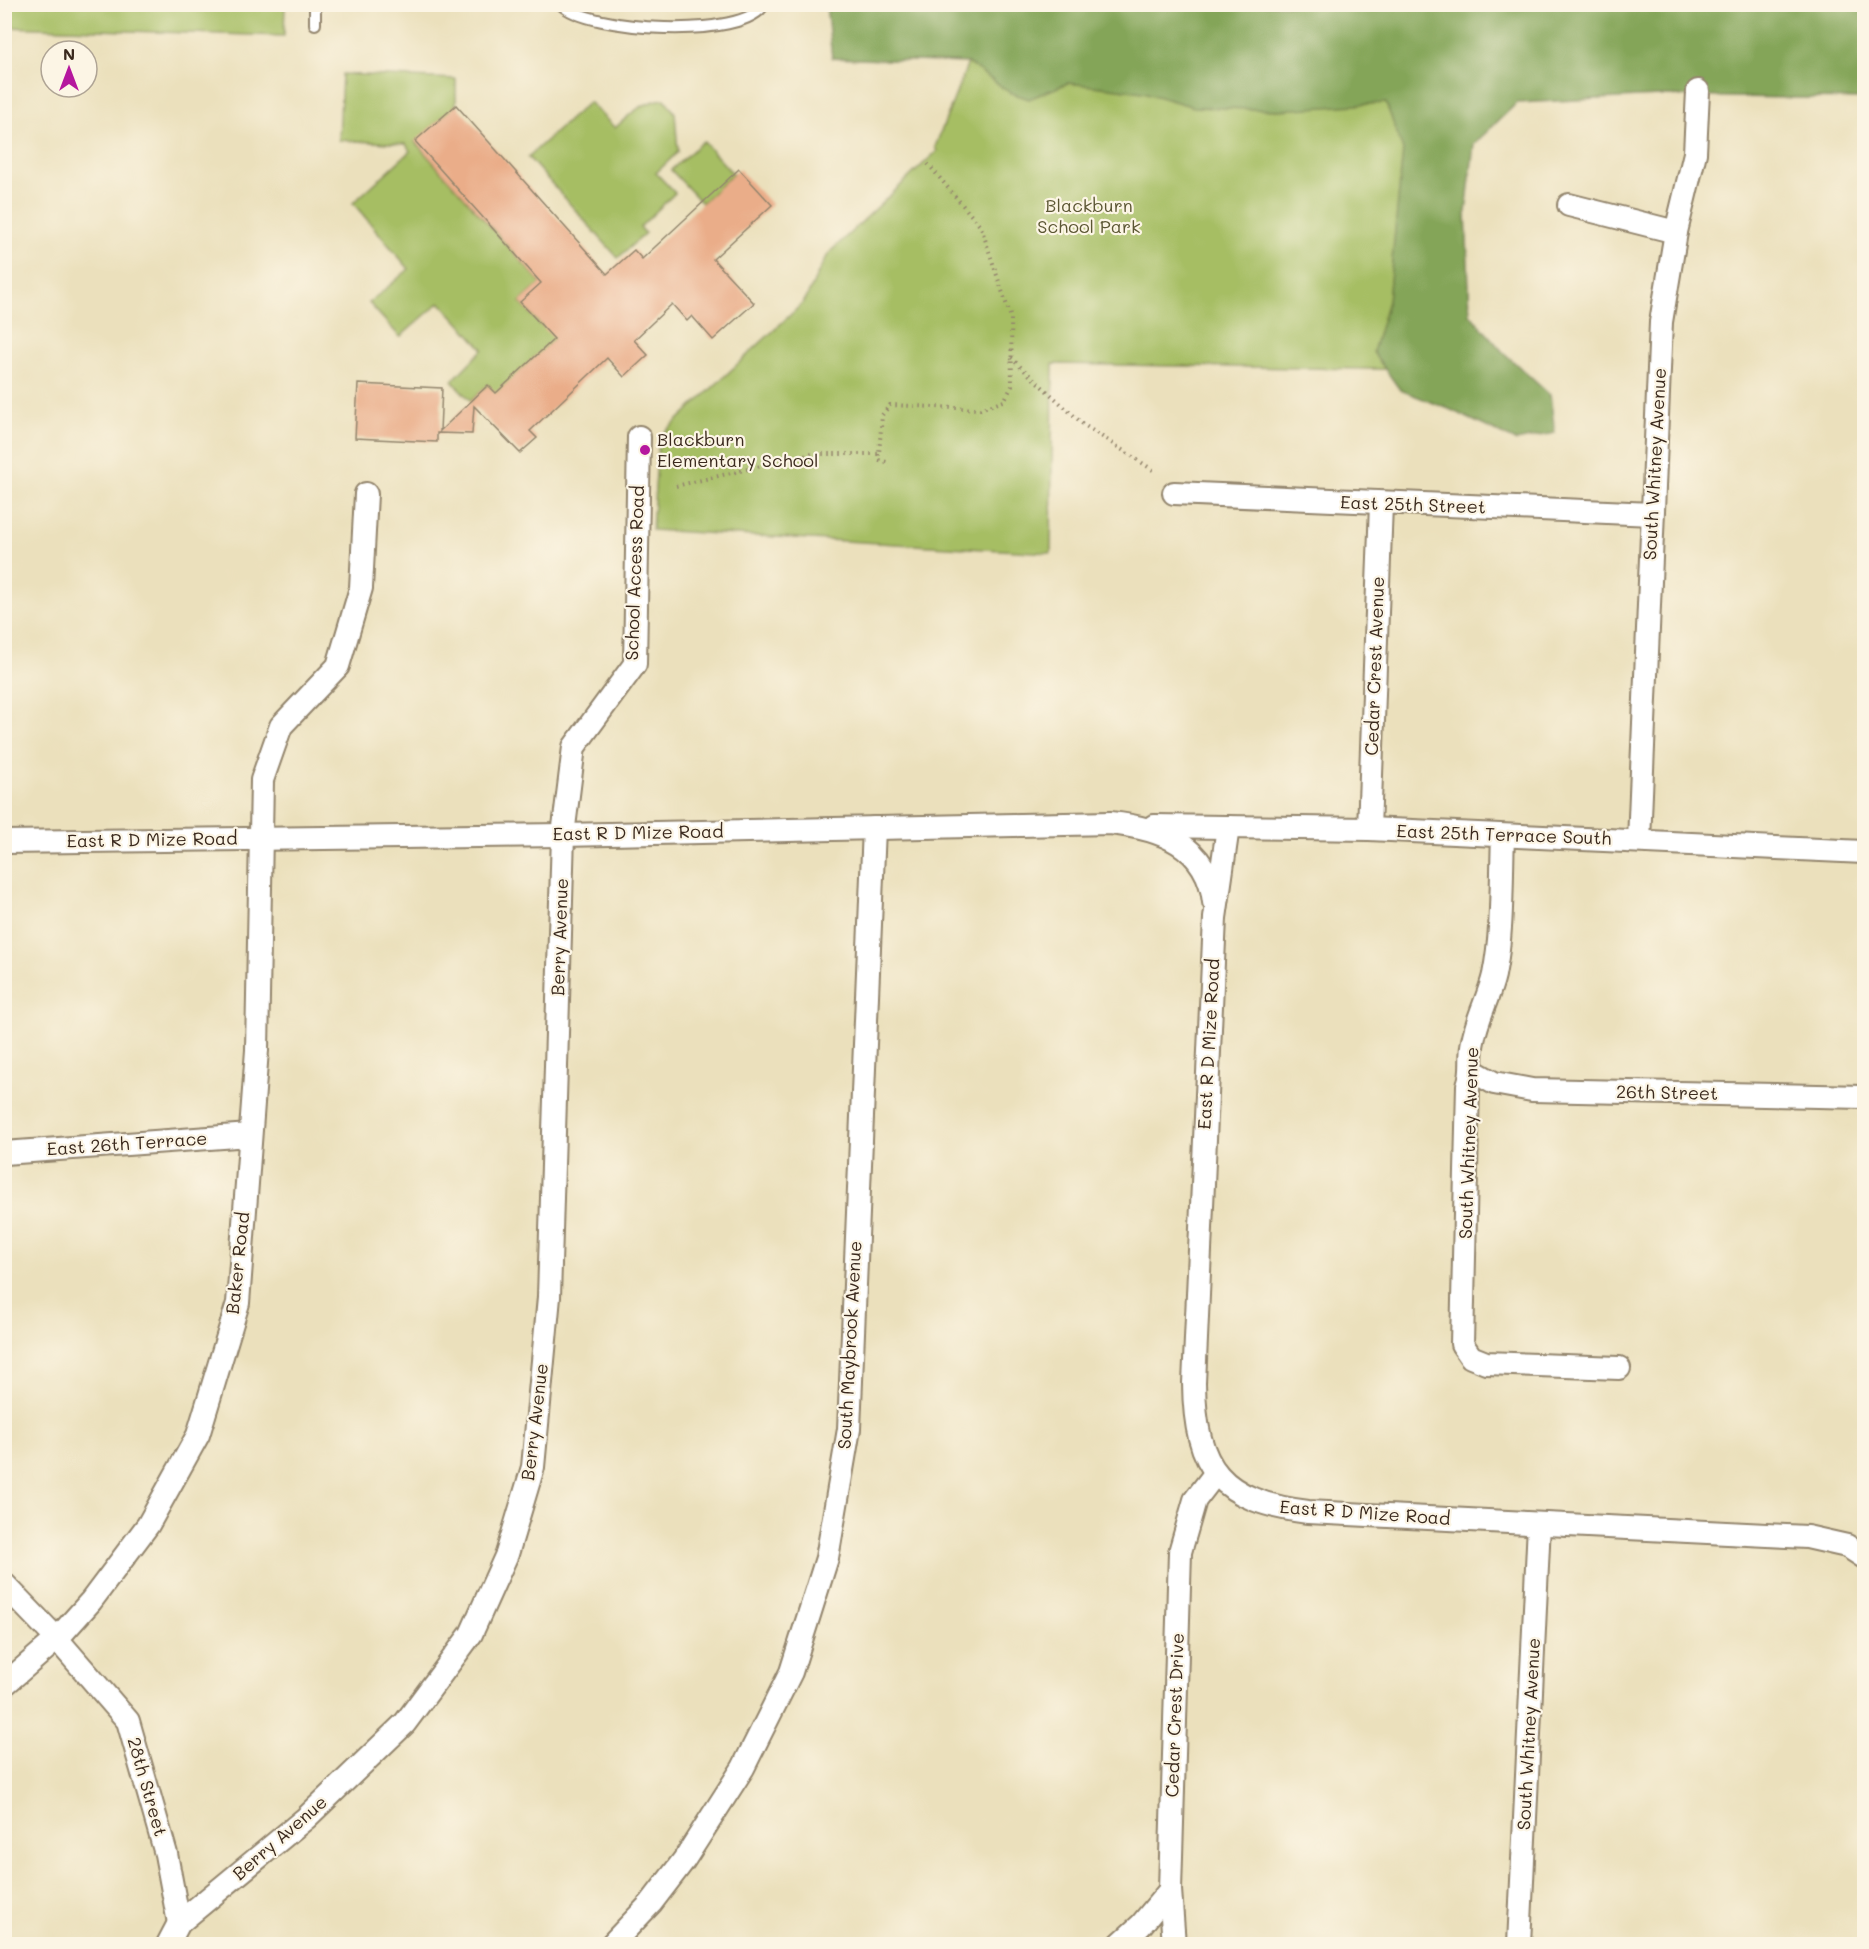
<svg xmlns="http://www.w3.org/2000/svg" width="1869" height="1949" viewBox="0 0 1869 1949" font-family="Mali,sans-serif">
	<rect width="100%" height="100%" fill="#fcf5e5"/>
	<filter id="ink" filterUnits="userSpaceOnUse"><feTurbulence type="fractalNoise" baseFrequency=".0167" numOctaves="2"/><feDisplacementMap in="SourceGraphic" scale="12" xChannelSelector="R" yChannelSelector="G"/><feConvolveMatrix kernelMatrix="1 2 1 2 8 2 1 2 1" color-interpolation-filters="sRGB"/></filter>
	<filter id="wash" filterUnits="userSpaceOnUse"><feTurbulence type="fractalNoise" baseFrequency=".008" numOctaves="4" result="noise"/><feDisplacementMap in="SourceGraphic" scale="24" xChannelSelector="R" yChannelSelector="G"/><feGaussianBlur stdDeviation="1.35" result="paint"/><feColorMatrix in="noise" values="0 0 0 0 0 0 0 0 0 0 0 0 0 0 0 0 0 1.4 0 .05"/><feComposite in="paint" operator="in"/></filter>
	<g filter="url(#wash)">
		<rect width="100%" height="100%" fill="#ebe0bc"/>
		<!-- green -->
		<g fill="#a6be63" stroke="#707440" stroke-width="1.5">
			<polygon points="5,4 285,5 284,36 5,27"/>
			<path d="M968,63L1430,80L1431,370L1053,364L1051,553L652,530L658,446L664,433L803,303C814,286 818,267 831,251L937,151L935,147Z"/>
			<polygon points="342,74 456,79 456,105 415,142 541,283 520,302 542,326 590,305 496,394 488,385 471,401 452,381 483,349 440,302 400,337 369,303 409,269 353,203 410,151 406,144 339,140"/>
			<path d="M665,99L675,113L678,152L656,173L675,193L640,227L645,233L618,258L528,157L589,102L615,128C630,114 643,101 665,99Z"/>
			<polygon points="703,141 733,174 702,203 671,170"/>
		</g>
		<!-- forest -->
		<polygon fill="#84a559" stroke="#60683c" stroke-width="1.5" points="826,5 1864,5 1864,99 1659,96 1517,103 1474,144 1466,212 1470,314 1503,352 1550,395 1555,433 1516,441 1449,409 1400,390 1373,352 1388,301 1403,150 1386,103 1278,110 1194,107 1143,92 1068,83 1029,99 1009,92 968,63 832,58"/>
		<g id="blocks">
			<!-- building -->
			<polygon fill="#eaad89" points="456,105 607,274 634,250 642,259 739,169 772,205 713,259 754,303 713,340 692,316 687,321 672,304 634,340 648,355 624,377 607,358 530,431 537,438 520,453 474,406 472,434 437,433 437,442 355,438 358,384 442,388 440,431 488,385 496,393 554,339 520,302 541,283 415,141"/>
		</g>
	</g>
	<g filter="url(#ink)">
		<use href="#blocks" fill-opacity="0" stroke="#93856d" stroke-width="1.5"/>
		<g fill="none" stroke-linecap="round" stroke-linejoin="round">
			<!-- lane casing -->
			<g stroke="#93856d" stroke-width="14">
				<g id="lane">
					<path d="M561,4C586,31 745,41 764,4"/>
					<polyline points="315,24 315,4"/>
				</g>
			</g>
			<!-- street casing -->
			<g stroke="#93856d" stroke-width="26">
				<g id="street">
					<polyline points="1569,205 1676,232"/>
					<polyline points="1174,493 1652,514"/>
					<polyline points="1154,826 1369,829 1864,852"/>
					<path d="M1228,827L1215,918L1194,1383C1195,1469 1221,1501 1308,1512L1807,1537L1847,1546L1864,1557"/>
					<polyline points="1369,829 1381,504"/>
					<path d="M1503,837C1501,883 1503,930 1494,975C1489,997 1477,1018 1473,1041C1469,1057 1474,1070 1468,1085L1462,1344L1471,1357L1486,1363L1619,1368"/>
					<polyline points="1639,841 1661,322 1676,232 1695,153 1698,91"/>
					<path d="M4,842L563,835L1110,823C1159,828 1208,844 1214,902"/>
					<polyline points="1473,1071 1494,1083 1532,1090 1864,1097"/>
					<polyline points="4,1153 250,1135"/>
					<polyline points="4,1584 57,1639 128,1721 166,1854 179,1923"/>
					<polyline points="4,1685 57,1639 91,1601 148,1525 198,1435 238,1303 257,1050 262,780 281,726 338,666 361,588 366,494"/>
					<polyline points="168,1944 179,1923 306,1818 405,1723 471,1634 507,1554 533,1467 549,1297 563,835 574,747 635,664 639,437"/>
					<polyline points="612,1944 651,1903 684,1860 743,1768 791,1672 827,1558 849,1429 874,828"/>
					<polyline points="1120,1944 1141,1925 1170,1890"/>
					<polyline points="1174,1944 1170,1890 1180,1552 1195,1500 1215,1474"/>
					<polyline points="1519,1944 1539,1524"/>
				</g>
			</g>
			<!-- path -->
			<g stroke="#93856d" stroke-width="4" stroke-dasharray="1.5 4.5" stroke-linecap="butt">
				<polyline points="222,4 258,4"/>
				<polyline points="1011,358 1084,425 1153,470"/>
				<polyline points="879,454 879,460 887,462"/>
				<polyline points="676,486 812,454 879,454 882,415 890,405 980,409 1004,401 1012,386 1011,318 981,227 928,164"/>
			</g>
			<!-- lane -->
			<use href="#lane" stroke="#fff" stroke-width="10"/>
			<!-- street -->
			<use href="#street" stroke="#fff" stroke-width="22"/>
		</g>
	</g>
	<!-- markers -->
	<circle fill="#b5179e" stroke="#fcf5e5" stroke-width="2" cx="645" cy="450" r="6"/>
	<g text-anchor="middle" stroke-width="4.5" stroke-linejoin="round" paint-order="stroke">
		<!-- park labels -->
		<g font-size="18" fill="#5b5633" stroke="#fcf5e5">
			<text x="1089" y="212">Blackburn<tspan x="1089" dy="21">School Park</tspan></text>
		</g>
		<!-- poi labels -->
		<g font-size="18" fill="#3b2a1e" stroke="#fcf5e5" text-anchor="start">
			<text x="657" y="446">Blackburn<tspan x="657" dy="21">Elementary School</tspan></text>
		</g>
		<!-- street labels -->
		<g font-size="18" fill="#3b2a1e" stroke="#fcf5e5">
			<text transform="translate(1655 464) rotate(-87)" y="6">South Whitney Avenue</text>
			<text transform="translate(1413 505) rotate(2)" y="6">East 25th Street</text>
			<text transform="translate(635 573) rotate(-88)" y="6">School Access Road</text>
			<text transform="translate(1375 666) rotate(-88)" y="6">Cedar Crest Avenue</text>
			<text transform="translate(638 833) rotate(-1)" y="6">East R D Mize Road</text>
			<text transform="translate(1504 835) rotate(2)" y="6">East 25th Terrace South</text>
			<text transform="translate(152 840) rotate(-1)" y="6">East R D Mize Road</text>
			<text transform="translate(560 937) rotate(-88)" y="6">Berry Avenue</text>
			<text transform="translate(1209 1044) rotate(-87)" y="6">East R D Mize Road</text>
			<text transform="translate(1667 1093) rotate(1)" y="6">26th Street</text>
			<text transform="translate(1469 1143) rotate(-88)" y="6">South Whitney Avenue</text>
			<text transform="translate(127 1144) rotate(-4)" y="6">East 26th Terrace</text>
			<text transform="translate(238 1263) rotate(-84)" y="6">Baker Road</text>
			<text transform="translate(850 1345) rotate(-87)" y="6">South Maybrook Avenue</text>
			<text transform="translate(535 1422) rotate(-83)" y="6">Berry Avenue</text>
			<text transform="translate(1365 1513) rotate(4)" y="6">East R D Mize Road</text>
			<text transform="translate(1175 1715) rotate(-88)" y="6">Cedar Crest Drive</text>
			<text transform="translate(1529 1734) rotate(-87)" y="6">South Whitney Avenue</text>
			<text transform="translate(147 1787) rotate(74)" y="6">28th Street</text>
			<text transform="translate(280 1838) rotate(-41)" y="6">Berry Avenue</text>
		</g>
	</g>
	<!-- margin -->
	<rect width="1869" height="1949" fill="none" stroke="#fcf5e5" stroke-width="24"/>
	<!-- north arrow -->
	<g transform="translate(69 69)"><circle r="28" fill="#fcf5e5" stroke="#afa495" stroke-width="1.5"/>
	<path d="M0-4.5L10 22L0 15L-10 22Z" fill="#b5179e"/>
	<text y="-9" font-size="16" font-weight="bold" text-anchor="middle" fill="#3b2a1e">N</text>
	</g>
</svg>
